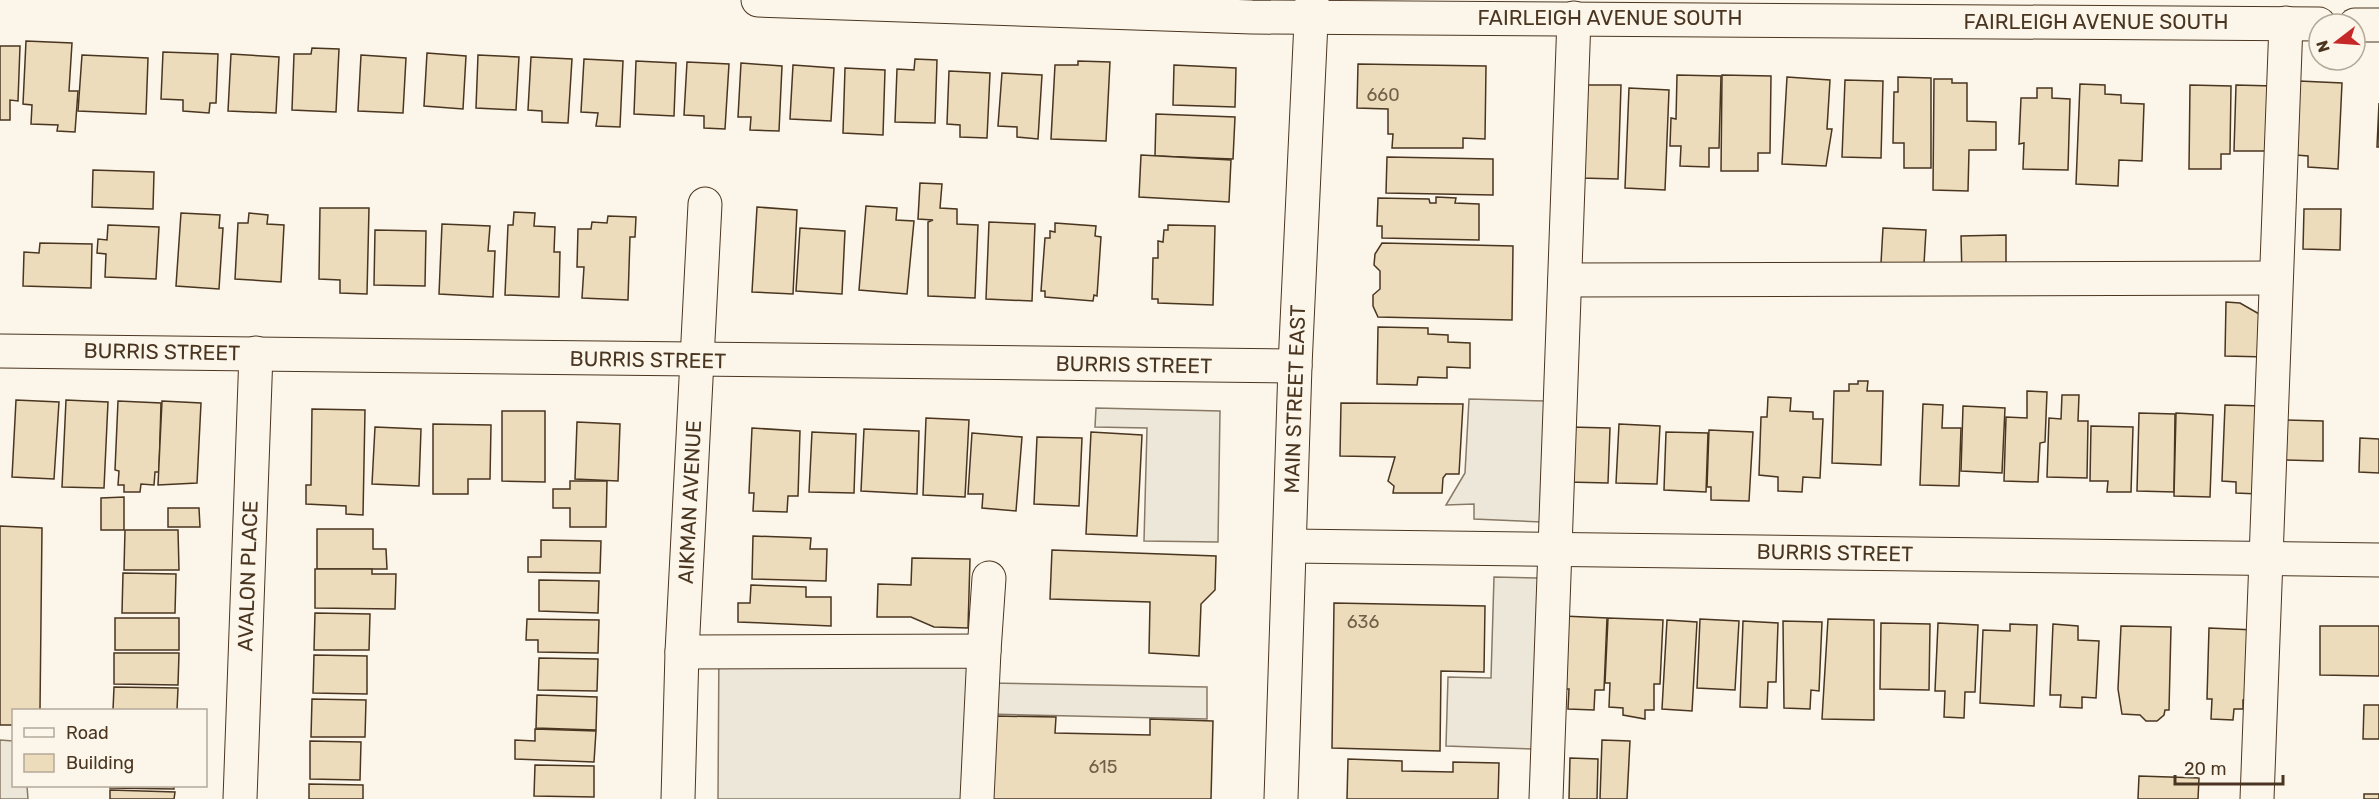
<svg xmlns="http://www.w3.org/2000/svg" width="2379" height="799" viewBox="0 0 2379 799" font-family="Rubik,sans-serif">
	<rect width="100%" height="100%" fill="#fbf6e9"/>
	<!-- parking -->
	<g fill="#ede7d9" stroke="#887966" stroke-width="1.5">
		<polygon points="1469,399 1546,401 1541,522 1474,519 1474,504 1446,505 1465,473"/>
		<polygon points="1096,408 1220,411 1218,542 1144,541 1147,428 1095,427"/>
		<polygon points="1494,577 1538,578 1532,749 1446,746 1448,677 1491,678"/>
		<polygon points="719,641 983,645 981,799 718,799"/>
		<polygon points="988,683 1207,687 1207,719 988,714"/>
		<polygon points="0,740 13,741 14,786 27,786 28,799 0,799"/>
	</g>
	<!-- building -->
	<g fill="#ecdcbc" stroke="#4a3520" stroke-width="1.5">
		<polygon points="26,41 72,43 69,91 78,91 75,132 57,131 58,125 31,124 32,105 23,104"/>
		<polygon points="0,46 20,46 18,101 10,100 10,120 0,120"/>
		<polygon points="312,48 339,49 336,112 292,110 294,54 311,54"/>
		<polygon points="163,52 218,54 216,103 210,103 209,113 183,111 183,100 161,99"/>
		<polygon points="427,53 466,56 463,109 424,106"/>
		<polygon points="231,54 279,57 276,113 228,111"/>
		<polygon points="82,55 148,58 146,114 78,111"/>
		<polygon points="361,55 406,58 403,113 358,111"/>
		<polygon points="478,55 519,57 516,110 476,108"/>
		<polygon points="531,57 572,59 568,123 542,122 542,111 528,110"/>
		<polygon points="584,59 623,61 620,127 596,126 598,113 581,112"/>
		<polygon points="915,59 937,60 935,123 895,122 897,69 914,70"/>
		<polygon points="636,61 676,63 674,116 634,114"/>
		<polygon points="1078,61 1110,62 1106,141 1051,139 1055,65 1078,65"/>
		<polygon points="687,62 729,64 725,129 704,128 704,116 684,115"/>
		<polygon points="741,63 782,66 779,131 750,130 751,117 738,117"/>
		<polygon points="1358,64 1486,66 1485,139 1463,138 1463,148 1392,148 1393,134 1388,134 1388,109 1357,108"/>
		<polygon points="793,65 834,68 831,121 790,119"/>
		<polygon points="1174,65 1236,68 1235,107 1173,105"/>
		<polygon points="845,68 885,70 883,135 843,133"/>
		<polygon points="949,71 990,73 987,138 960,137 960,125 947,124"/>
		<polygon points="1002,73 1042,75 1038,139 1017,137 1017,127 998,126"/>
		<polygon points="1677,75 1721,76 1719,148 1709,148 1709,167 1680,166 1681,146 1670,146 1671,118 1676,119"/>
		<polygon points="1722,75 1771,76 1770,153 1758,153 1758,171 1721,171"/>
		<polygon points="1787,77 1830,80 1827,129 1832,129 1826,166 1782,164"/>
		<polygon points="1898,77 1931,78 1931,168 1904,168 1904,143 1893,143 1894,92 1898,92"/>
		<polygon points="1934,79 1952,79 1952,83 1967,83 1967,121 1996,122 1996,150 1969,150 1968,191 1933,190"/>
		<polygon points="1845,80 1883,81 1881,158 1842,157"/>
		<polygon points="2299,81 2342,83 2338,169 2308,167 2308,156 2296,155"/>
		<polygon points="2080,84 2105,85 2105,94 2121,95 2121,103 2144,104 2142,161 2119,160 2118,186 2076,184"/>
		<polygon points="1583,85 1621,85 1618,179 1581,178"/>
		<polygon points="2190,85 2231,86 2230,154 2221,154 2221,169 2189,169"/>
		<polygon points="2236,85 2273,86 2275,151 2234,151"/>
		<polygon points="1629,88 1669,90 1665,190 1625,188"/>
		<polygon points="2037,88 2052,88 2052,98 2070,99 2068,170 2023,169 2024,143 2019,144 2021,98 2037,98"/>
		<polygon points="2379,103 2379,147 2377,147"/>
		<polygon points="1156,114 1235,117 1233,159 1155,156"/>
		<polygon points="1141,155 1231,160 1229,202 1139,197"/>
		<polygon points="1387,157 1493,159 1493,195 1386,193"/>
		<polygon points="93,170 154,172 153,209 92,207"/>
		<polygon points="920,183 942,184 940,208 957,209 957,224 978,225 975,298 928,296 928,222 933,220 918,219"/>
		<polygon points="1436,197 1456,198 1455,203 1479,204 1479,240 1382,238 1382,226 1377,226 1378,198 1429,199 1430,203 1436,203"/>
		<polygon points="866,206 897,208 896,220 914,221 907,294 859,290"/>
		<polygon points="757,207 797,210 793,294 752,292"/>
		<polygon points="320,208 369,208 367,294 340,293 340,280 319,279"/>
		<polygon points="2304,209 2341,209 2340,250 2303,249"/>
		<polygon points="514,212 535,213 534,226 555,227 554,252 560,252 559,297 505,295 508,225 513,225"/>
		<polygon points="181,213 220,215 219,228 223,228 219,289 176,286"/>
		<polygon points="249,213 268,215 267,224 284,225 281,282 235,279 238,223 248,223"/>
		<polygon points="608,216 636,217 635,237 630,237 628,300 582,298 584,267 577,267 578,229 591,229 592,222 607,223"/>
		<polygon points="989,222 1035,224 1032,301 986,299"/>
		<polygon points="1055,223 1096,226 1095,236 1101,237 1097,296 1094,295 1093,301 1045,297 1045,291 1041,291 1045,238 1050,238 1050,231 1055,232"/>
		<polygon points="442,224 490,226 488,251 495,251 493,297 439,294"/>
		<polygon points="108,225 159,227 156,279 105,277 106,254 97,253 98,239 107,240"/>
		<polygon points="1168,225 1215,226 1213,305 1158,303 1158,299 1152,299 1153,258 1158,258 1158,241 1163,242 1164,230 1168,230"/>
		<polygon points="800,228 845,231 842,294 796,291"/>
		<polygon points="1883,228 1926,230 1924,264 1881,263"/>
		<polygon points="375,230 426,231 425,286 374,285"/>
		<polygon points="2006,235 2006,275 1962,276 1961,236"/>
		<polygon points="40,243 92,244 91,288 23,286 24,252 39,253"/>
		<polygon points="1382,243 1513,246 1512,320 1378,317 1373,306 1373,295 1380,289 1380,271 1374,265 1375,254"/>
		<polygon points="2226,302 2240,303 2268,319 2267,357 2225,356"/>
		<polygon points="1378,327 1428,328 1428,334 1448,335 1448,342 1470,343 1470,368 1447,367 1447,378 1418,377 1417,385 1377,384"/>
		<polygon points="1858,381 1868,381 1867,391 1883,391 1881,465 1832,463 1834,391 1849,391 1849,384 1858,384"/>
		<polygon points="2027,391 2047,392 2045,442 2040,443 2038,482 2004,481 2006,417 2027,418"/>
		<polygon points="2062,395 2079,395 2078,421 2088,421 2087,478 2047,477 2049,418 2061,419"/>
		<polygon points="1768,397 1791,398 1790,411 1813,412 1813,419 1823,419 1820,478 1803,477 1802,492 1778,491 1778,477 1759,475 1761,417 1767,417"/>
		<polygon points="16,400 59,402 54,479 12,477"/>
		<polygon points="66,400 108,402 104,488 62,487"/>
		<polygon points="118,401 161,403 159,472 155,472 154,485 141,484 140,492 124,492 124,485 118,485 119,471 115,470"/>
		<polygon points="162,401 201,403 197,483 158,485"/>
		<polygon points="1341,403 1463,404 1459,474 1446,474 1443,478 1442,493 1393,493 1394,486 1388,481 1395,457 1340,456"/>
		<polygon points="1923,404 1943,405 1942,428 1961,428 1959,486 1920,485"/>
		<polygon points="2225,405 2262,406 2258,494 2236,493 2236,482 2222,481"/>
		<polygon points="1963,406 2005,408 2002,473 1961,471"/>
		<polygon points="312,409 365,410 363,515 346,514 346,506 306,504 306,485 311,485"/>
		<polygon points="502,411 545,411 545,482 502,481"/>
		<polygon points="2139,413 2175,414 2174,492 2137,491"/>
		<polygon points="2176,413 2213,415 2210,497 2174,496"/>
		<polygon points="926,418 969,420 965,497 923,495"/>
		<polygon points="2285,420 2323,421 2323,461 2284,460"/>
		<polygon points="577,422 620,424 618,481 575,479"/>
		<polygon points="433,424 491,425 490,479 468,479 468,494 433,494"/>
		<polygon points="1619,424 1660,426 1657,484 1616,483"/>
		<polygon points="2091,426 2133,427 2131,492 2107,492 2108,481 2090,481"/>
		<polygon points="375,427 421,429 419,486 372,484"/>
		<polygon points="1570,427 1610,428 1608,483 1568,482"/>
		<polygon points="752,428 800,431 798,496 788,496 787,512 753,511 754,493 749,493"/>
		<polygon points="864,429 919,431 917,494 861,491"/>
		<polygon points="1709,430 1753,432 1749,501 1711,500 1711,487 1707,487"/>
		<polygon points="812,432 856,434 854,493 809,492"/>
		<polygon points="1091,432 1142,435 1137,536 1086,534"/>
		<polygon points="1666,432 1708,433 1706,492 1664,490"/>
		<polygon points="972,433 1022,437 1016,511 982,508 983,494 968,494"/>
		<polygon points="1037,437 1082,438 1079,506 1034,504"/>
		<polygon points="2360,438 2379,439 2379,473 2359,472"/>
		<polygon points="570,481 607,481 606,527 570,527 570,508 553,508 553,489 570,489"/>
		<polygon points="124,497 124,530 101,530 101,498"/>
		<polygon points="168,508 199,508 200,527 168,527"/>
		<polygon points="0,526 42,528 40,710 14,710 14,725 0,725"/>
		<polygon points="317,529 373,529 373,549 386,549 387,569 317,569"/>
		<polygon points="125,530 178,530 179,570 124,570"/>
		<polygon points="753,536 811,538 810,549 827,549 826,581 752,579"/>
		<polygon points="541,540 601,541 600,573 528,572 528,557 541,557"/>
		<polygon points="1052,550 1216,556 1215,590 1201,604 1199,656 1149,653 1150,602 1050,599"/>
		<polygon points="912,558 970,559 968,628 934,627 911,617 877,617 878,584 911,585"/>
		<polygon points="315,569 372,569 372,574 396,574 395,609 315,608"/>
		<polygon points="123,573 176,574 175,613 122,613"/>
		<polygon points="539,580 599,581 598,613 539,611"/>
		<polygon points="751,585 806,587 806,597 831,597 831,626 738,622 738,603 750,603"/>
		<polygon points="1334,603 1485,606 1484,672 1441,671 1440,751 1332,748"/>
		<polygon points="315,613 370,614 369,650 314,650"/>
		<polygon points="1563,616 1607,618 1604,690 1595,690 1594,710 1568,709 1569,689 1560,689"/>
		<rect x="115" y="618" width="64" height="32"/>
		<polygon points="1608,618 1663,620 1660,684 1654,684 1654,710 1645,710 1645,719 1623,715 1623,708 1609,707 1610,683 1605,683"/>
		<polygon points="527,619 599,620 598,653 538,652 538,640 526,640"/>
		<polygon points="1700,619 1739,621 1735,690 1697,688"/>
		<polygon points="1828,619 1874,620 1874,720 1822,719"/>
		<polygon points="1667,620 1697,622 1692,711 1662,709"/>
		<polygon points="1743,621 1778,623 1776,682 1768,682 1767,708 1740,707"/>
		<polygon points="1783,621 1822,622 1819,691 1811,690 1810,709 1784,708"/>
		<polygon points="1881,623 1930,624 1929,690 1880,689"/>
		<polygon points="1938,623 1978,625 1975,692 1965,692 1964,718 1944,717 1945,691 1935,691"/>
		<polygon points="2010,624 2037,625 2034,706 1980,703 1983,630 2010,631"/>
		<polygon points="2053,624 2078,626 2078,640 2099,641 2096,698 2082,697 2082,708 2060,707 2061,695 2050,695"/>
		<polygon points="2121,626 2171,627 2169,710 2165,710 2164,715 2157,721 2146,721 2140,715 2122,714 2118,689"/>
		<polygon points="2320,626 2379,626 2379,676 2320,675"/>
		<polygon points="2209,628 2255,630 2253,700 2243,700 2243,709 2234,709 2233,720 2211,719 2212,699 2207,699"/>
		<polygon points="114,653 179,653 178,685 114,684"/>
		<polygon points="314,655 367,656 367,694 313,693"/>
		<polygon points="539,658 598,659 597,691 538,690"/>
		<polygon points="114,687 178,688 177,710 113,710"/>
		<polygon points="537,695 597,697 596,730 536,728"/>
		<polygon points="312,699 366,700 365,737 311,737"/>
		<polygon points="2364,705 2379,705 2379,739 2363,739"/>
		<polygon points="995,716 1056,717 1055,733 1150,735 1150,719 1213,721 1211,799 993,799"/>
		<polygon points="535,729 596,731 594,762 515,759 515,740 535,741"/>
		<polygon points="1602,740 1630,741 1627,799 1600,799"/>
		<polygon points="310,741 361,742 360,780 310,779"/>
		<polygon points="1570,758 1598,759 1597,799 1569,799"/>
		<polygon points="1348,759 1402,761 1402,771 1453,772 1453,762 1499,763 1498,799 1347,799"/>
		<polygon points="535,765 594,766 594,797 534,796"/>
		<polygon points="2139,776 2199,778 2198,799 2138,799"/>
		<polygon points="309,784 363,785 363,799 309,799"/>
		<polygon points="110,786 174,786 174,789 110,788"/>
		<polygon points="110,790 175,792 174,799 110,799"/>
		<rect x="2364" y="794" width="15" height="5"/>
	</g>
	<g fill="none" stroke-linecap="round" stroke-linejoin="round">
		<!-- minor casing -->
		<g stroke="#4a3520" stroke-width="35">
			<g id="minor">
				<polyline points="758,0 1252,17 2319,24"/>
				<polyline points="2355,25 2379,25"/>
				<polyline points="1565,280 2276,278"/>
				<polyline points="0,351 1295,366"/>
				<polyline points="1290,546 2379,560"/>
				<polyline points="984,651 989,578"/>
				<polyline points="682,652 984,651 977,799"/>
				<polyline points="240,799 256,353"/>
				<polyline points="678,799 682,652 705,204"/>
				<polyline points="1546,799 1574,18"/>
				<polyline points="2257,799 2286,23"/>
			</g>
		</g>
		<!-- major casing -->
		<g stroke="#4a3520" stroke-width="35">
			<polyline id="major" points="1281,799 1295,366 1312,0"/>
		</g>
		<!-- minor -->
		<use href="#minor" stroke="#fbf6e9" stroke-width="33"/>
		<!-- major -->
		<use href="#major" stroke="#fbf6e9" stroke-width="33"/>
	</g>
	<g text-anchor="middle" stroke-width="4.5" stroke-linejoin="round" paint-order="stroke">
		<!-- number labels -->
		<g font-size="18" fill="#725f47">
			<text x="1383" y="101">660</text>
			<text x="1363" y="628">636</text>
			<text x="1103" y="773">615</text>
		</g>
		<!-- street labels -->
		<g font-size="21" fill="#4a3520" stroke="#fbf6e9">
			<text x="1610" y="25">FAIRLEIGH AVENUE SOUTH</text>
			<text x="2096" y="29">FAIRLEIGH AVENUE SOUTH</text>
			<text transform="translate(162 352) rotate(1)" y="7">BURRIS STREET</text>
			<text transform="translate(648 360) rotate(1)" y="7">BURRIS STREET</text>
			<text transform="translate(1134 365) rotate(1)" y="7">BURRIS STREET</text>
			<text transform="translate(1295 399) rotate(-88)" y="7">MAIN STREET EAST</text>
			<text transform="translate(690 502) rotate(-87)" y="7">AIKMAN AVENUE</text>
			<text transform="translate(1835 553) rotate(1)" y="7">BURRIS STREET</text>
			<text transform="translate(248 576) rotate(-88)" y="7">AVALON PLACE</text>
		</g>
	</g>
	<!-- legend -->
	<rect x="12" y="709" width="195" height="78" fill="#fbf6e9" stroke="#b4a999" stroke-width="1.5"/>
	<rect x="24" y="728" width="30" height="9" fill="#fbf6e9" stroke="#b4a999" stroke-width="1.5"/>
	<text x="66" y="739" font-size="18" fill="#4a3520">Road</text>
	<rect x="24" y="754" width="30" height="18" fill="#ecdcbc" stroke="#b4a999" stroke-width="1.5"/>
	<text x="66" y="769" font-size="18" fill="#4a3520">Building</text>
	<!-- north arrow -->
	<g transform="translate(2337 42) rotate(253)"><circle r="28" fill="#fbf6e9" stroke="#b4a999" stroke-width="1.5"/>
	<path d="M0-4.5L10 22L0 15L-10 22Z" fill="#c62828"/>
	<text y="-9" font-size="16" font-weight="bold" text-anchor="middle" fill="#4a3520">N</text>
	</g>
	<!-- scale -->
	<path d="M2175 775v9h108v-9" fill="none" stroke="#4a3520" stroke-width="3"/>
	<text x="2184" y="775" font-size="18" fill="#4a3520" stroke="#fbf6e9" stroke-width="4.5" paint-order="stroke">20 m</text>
</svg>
